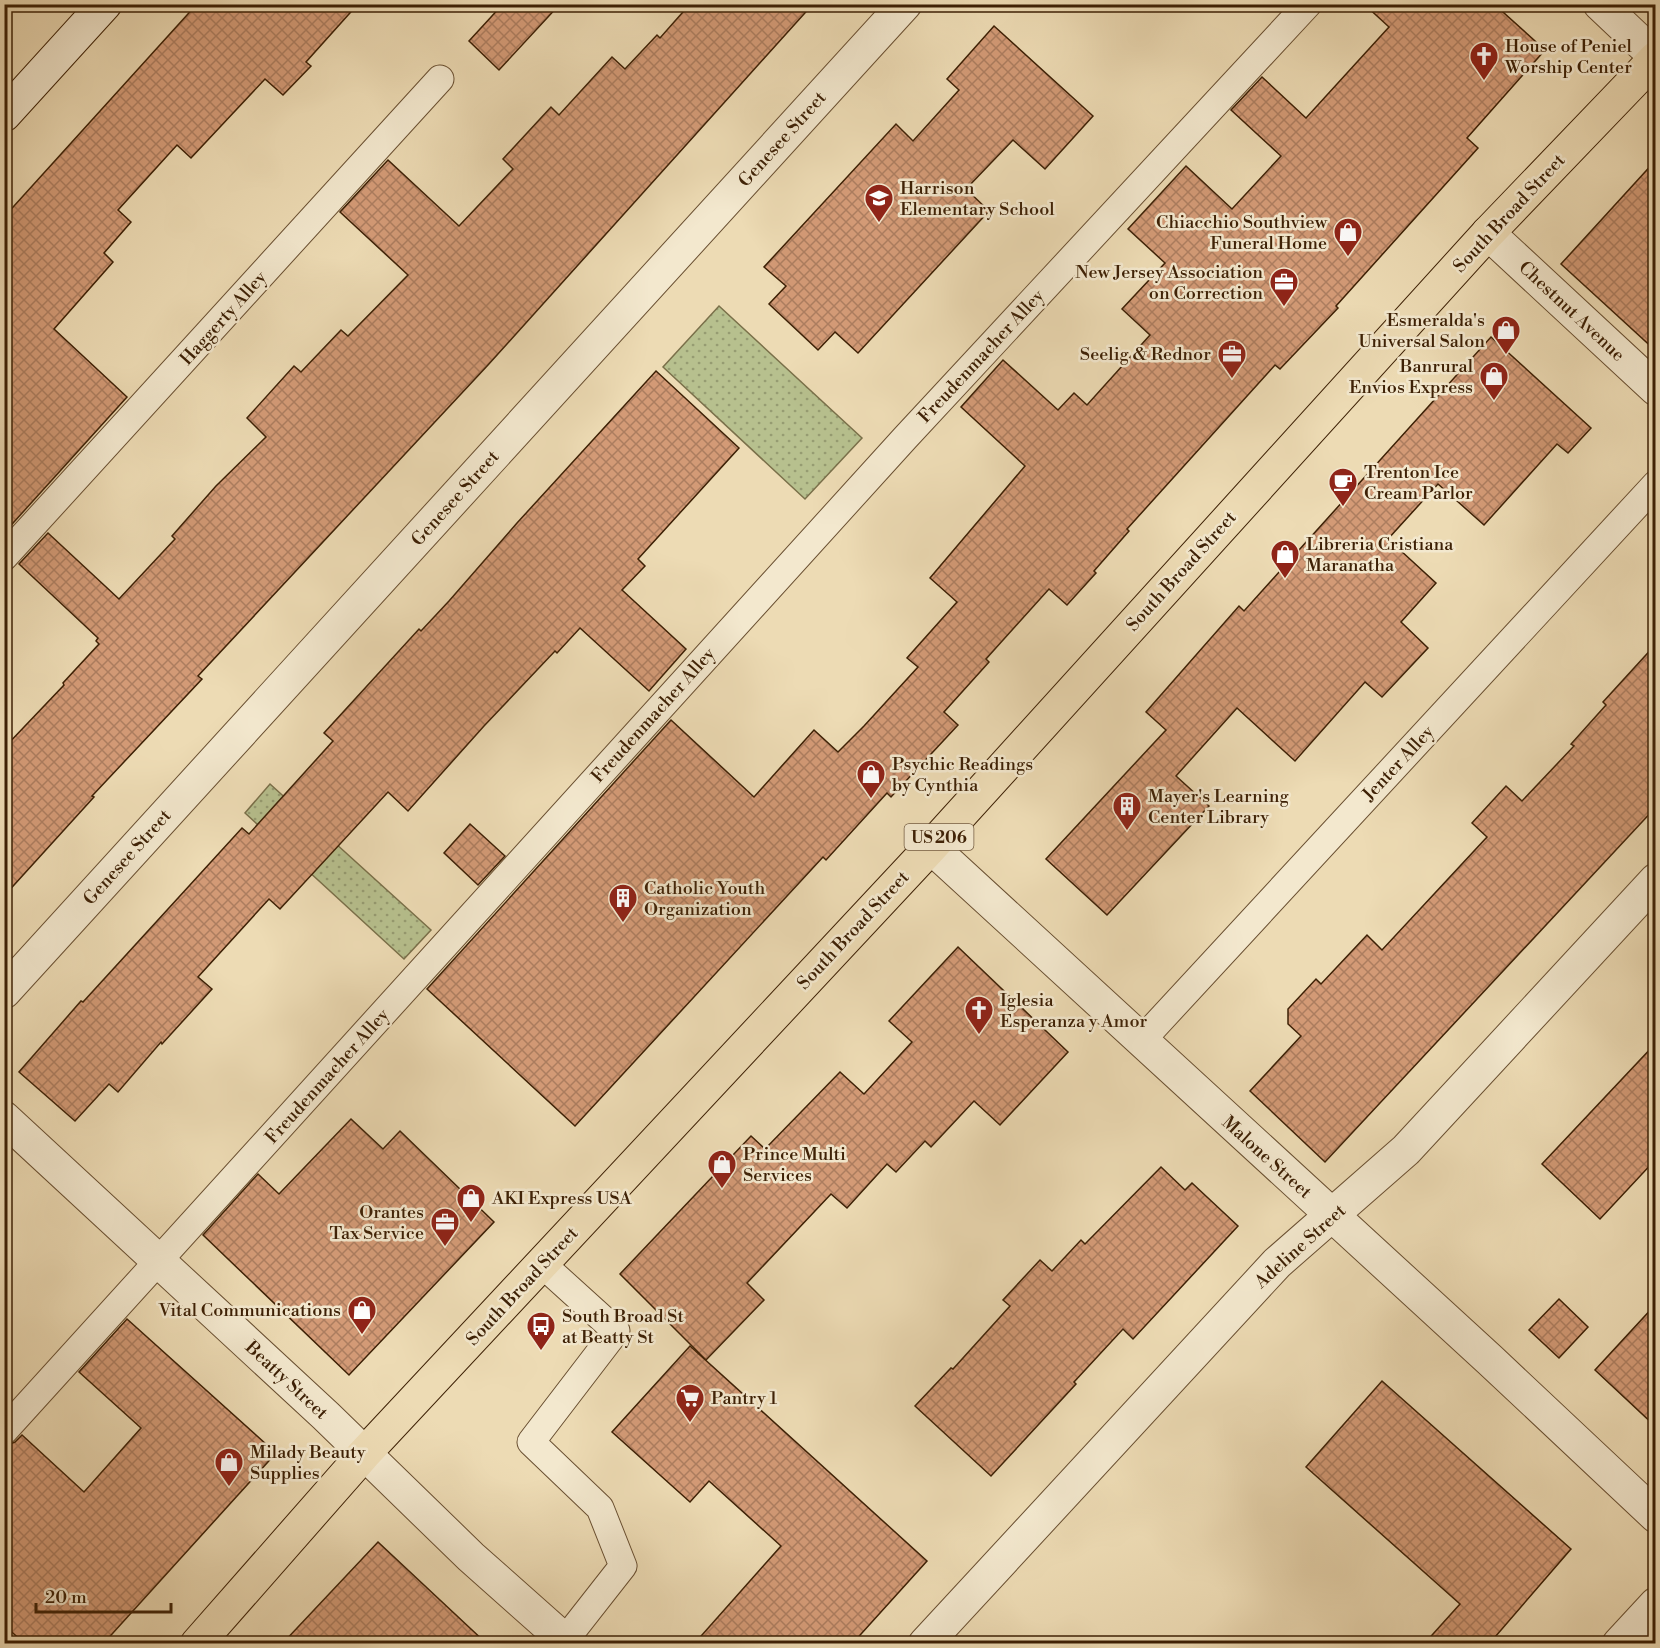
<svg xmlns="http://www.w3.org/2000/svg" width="1660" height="1648" viewBox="0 0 1660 1648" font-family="'Libre Bodoni',serif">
	<defs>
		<pattern id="park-dots" width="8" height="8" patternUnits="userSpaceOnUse" patternTransform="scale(1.5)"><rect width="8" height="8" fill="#b7c08e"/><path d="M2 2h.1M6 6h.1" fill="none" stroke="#969c72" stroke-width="1.8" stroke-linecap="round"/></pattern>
		<pattern id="building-cross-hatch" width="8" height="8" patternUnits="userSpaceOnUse" patternTransform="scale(1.5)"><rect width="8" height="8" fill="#d39a76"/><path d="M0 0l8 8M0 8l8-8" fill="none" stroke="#ac7d5f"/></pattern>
	</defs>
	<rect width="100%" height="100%" fill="#eddbb4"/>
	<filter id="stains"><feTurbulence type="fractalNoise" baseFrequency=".00333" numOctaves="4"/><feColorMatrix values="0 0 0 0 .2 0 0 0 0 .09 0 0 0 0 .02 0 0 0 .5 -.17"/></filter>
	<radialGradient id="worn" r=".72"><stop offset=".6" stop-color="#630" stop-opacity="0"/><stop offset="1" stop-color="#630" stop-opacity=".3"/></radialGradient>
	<!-- park -->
	<g fill="url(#park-dots)" stroke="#7a704a" stroke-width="1.5">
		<polygon points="719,306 862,438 805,499 663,367"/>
		<polygon points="270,784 431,930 404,959 245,813"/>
	</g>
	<!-- building -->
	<g fill="url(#building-cross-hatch)" stroke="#3d2005" stroke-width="1.5">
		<polygon points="197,4 358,4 306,62 311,66 283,95 265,79 191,158 177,145 118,210 131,222 104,253 113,262 54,329 127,397 4,533 4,217"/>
		<polygon points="503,4 560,4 499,70 469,41"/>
		<polygon points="690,4 813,4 488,365 198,676 202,679 92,796 94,797 4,896 4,748 64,685 63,683 99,644 96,641 98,638 19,564 48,533 119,599 175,539 172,536 216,486 266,437 247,418 294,366 301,372 341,330 348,336 408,275 340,212 388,160 459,226 513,169 503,159 551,107 559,115 612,57 625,69 657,35 660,38"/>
		<polygon points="1364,4 1494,4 1545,50 1467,138 1478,148 1336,306 1338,308 1280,369 1275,365 1127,529 1129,531 1094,571 1096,573 1067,605 1049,589 986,659 989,662 944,712 958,725 891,797 887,793 826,860 823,857 575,1126 427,989 671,720 754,797 814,730 838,752 864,726 918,667 907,658 957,602 930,578 1025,466 961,407 1003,360 1058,410 1074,393 1087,405 1150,335 1122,309 1165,263 1128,229 1186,166 1232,209 1281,156 1231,110 1262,77 1306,118 1389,27"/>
		<polygon points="994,26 1093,116 1045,169 1013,140 966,189 989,211 858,353 835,332 818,350 769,304 786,286 764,267 896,124 913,141 959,90 947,79"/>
		<polygon points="1656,160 1656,351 1561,264"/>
		<polygon points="1491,337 1591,428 1568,453 1557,444 1484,525 1438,484 1388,539 1436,583 1401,622 1428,648 1382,697 1365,682 1295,761 1237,708 1176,776 1209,806 1107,915 1046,859 1166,730 1146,712 1239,606 1244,611"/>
		<polygon points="656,371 739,448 638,559 645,566 622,590 686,649 649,691 580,628 557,653 555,651 484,726 408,811 388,792 280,909 269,899 198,977 212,989 162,1044 161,1042 118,1092 109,1084 75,1121 19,1072 81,1001 83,1002 242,828 249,834 333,741 324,733 419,629 421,631 449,601 517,523"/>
		<polygon points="1656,644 1656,807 1325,1162 1250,1091 1301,1036 1288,1024 1288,1009 1316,979 1321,984 1367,935 1382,950 1487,837 1472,823 1506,786 1522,801 1574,746 1571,744 1606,705 1603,702"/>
		<polygon points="470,824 505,856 478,885 444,853"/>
		<polygon points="958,947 1068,1052 1000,1125 974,1101 931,1147 925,1141 896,1172 887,1164 847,1208 831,1194 747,1283 764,1300 706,1360 620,1274 751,1136 765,1149 840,1072 864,1094 912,1042 889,1021"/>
		<polygon points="1656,1043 1656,1159 1600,1219 1542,1164"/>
		<polygon points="351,1119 383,1149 400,1131 494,1222 349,1375 203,1235 258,1174 279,1194"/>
		<polygon points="1161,1167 1185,1190 1192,1183 1238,1226 1133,1339 1123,1329 1074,1382 1076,1384 991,1476 915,1406 951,1368 953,1369 1010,1306 1003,1300 1040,1260 1052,1271 1081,1240 1085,1244"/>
		<polygon points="1559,1299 1588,1327 1559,1358 1529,1330"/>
		<polygon points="1656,1304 1656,1427 1595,1370"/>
		<polygon points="127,1319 276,1453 103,1644 25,1644 4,1625 4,1446 15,1442 22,1435 84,1492 141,1428 79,1372"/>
		<polygon points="690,1346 927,1561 852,1644 694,1644 781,1546 709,1481 690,1502 612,1432"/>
		<polygon points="1382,1381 1571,1549 1489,1644 1424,1644 1460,1604 1306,1467"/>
		<polygon points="378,1542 487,1644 282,1644"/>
	</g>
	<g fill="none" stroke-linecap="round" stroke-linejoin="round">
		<!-- lane casing -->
		<g stroke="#694f31" stroke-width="29">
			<g id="lane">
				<polyline points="4,557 440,79"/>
				<polyline points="1141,1041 1656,484"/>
				<polyline points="542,1264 616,1331 531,1442 600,1508 623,1566 565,1640"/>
				<polyline points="4,1431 905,438 1308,4"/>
			</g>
		</g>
		<!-- street casing -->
		<g stroke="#694f31" stroke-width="35">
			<g id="street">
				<polyline points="1600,4 1656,57"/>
				<polyline points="1488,233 1656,389"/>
				<polyline points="931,847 1490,1360 1656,1516"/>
				<polyline points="4,992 905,4"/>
				<polyline points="4,1118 326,1416 471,1557 569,1644"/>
				<polyline points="925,1644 1277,1263 1406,1150 1656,880"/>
				<polyline points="1619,1644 1656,1604"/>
			</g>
		</g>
		<!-- secondary casing -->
		<g stroke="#3d2005" stroke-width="35">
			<polyline id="secondary" points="4,115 105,4"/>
		</g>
		<!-- primary casing -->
		<g stroke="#3d2005" stroke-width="35">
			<polyline id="primary" points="197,1644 364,1454 931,847 1488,233 1656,58"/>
		</g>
		<!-- lane -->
		<use href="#lane" stroke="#f3e8ce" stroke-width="27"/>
		<!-- street -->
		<use href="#street" stroke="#f3e8ce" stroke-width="33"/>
		<!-- secondary -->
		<use href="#secondary" stroke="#f3e8ce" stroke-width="33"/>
		<!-- primary -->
		<use href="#primary" stroke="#eddbb4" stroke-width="33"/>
	</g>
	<!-- icons -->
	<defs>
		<g id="church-pin" transform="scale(1.5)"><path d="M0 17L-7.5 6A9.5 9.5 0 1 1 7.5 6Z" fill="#8f2418" stroke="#f3e8ce"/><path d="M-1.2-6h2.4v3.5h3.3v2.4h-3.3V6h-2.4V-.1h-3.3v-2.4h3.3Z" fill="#fff"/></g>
		<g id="school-pin" transform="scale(1.5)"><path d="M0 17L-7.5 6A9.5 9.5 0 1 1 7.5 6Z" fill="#8f2418" stroke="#f3e8ce"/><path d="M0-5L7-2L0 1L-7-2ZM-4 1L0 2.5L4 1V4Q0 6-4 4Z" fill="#fff"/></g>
		<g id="shop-pin" transform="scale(1.5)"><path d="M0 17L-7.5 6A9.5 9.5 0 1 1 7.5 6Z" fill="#8f2418" stroke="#f3e8ce"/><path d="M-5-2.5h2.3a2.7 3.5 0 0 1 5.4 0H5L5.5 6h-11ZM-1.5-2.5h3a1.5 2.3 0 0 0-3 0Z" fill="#fff"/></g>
		<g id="office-pin" transform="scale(1.5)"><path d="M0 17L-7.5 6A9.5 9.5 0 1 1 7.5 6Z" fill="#8f2418" stroke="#f3e8ce"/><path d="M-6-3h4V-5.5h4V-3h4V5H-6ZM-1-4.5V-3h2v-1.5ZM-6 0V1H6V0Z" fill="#fff"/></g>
		<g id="cafe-pin" transform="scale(1.5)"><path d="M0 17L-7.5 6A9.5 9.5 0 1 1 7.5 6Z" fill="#8f2418" stroke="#f3e8ce"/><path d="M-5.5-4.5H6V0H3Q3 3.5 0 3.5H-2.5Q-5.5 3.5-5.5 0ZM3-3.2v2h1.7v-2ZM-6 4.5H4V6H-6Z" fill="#fff"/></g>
		<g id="building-pin" transform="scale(1.5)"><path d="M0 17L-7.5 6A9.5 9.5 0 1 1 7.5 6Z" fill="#8f2418" stroke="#f3e8ce"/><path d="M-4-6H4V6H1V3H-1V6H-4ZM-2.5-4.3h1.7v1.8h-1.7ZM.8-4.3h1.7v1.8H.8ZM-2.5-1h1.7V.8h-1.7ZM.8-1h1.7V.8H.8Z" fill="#fff"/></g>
		<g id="bus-pin" transform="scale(1.5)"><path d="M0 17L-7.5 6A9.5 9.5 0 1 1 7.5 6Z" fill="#8f2418" stroke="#f3e8ce"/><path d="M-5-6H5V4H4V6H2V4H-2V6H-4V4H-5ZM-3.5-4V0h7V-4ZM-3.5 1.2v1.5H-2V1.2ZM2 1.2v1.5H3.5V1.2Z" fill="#fff"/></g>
		<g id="supermarket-pin" transform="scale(1.5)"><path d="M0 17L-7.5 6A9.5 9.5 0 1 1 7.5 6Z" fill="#8f2418" stroke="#f3e8ce"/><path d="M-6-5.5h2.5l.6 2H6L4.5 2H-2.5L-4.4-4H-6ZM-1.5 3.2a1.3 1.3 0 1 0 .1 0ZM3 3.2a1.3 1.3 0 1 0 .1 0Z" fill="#fff"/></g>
	</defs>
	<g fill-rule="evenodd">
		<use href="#church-pin" x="1484" y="56"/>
		<use href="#school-pin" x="879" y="198"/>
		<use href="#shop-pin" x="1348" y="232"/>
		<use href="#office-pin" x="1284" y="282"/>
		<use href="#shop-pin" x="1506" y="330"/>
		<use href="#office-pin" x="1232" y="354"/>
		<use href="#shop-pin" x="1494" y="376"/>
		<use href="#cafe-pin" x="1343" y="482"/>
		<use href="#shop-pin" x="1285" y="554"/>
		<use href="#shop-pin" x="871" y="774"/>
		<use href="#building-pin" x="1127" y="806"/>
		<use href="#building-pin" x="623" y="898"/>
		<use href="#church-pin" x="979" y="1010"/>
		<use href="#shop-pin" x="722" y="1164"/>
		<use href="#shop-pin" x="471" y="1198"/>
		<use href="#office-pin" x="445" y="1222"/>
		<use href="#shop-pin" x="362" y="1310"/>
		<use href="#bus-pin" x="541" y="1326"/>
		<use href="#supermarket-pin" x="690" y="1398"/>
		<use href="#shop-pin" x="229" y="1462"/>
	</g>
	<g text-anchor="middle" stroke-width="5" stroke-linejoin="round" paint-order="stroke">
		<!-- shield labels -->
		<rect fill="#f3e8ce" stroke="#745c41" stroke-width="1.5" x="904.5" y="824" width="69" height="26" rx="4.5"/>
		<g font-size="16" font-weight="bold" fill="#3d2005">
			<text x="939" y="843">US 206</text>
		</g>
		<!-- poi labels -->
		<g font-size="18" fill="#3d2005" stroke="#f3e8ce" text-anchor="start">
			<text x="1505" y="52">House of Peniel<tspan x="1505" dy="21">Worship Center</tspan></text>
			<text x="900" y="194">Harrison<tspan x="900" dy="21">Elementary School</tspan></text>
			<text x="1327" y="228" text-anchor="end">Chiacchio Southview<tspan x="1327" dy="21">Funeral Home</tspan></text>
			<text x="1263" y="278" text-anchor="end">New Jersey Association<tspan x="1263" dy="21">on Correction</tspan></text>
			<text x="1485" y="326" text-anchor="end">Esmeralda's<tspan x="1485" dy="21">Universal Salon</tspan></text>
			<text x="1211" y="360" text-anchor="end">Seelig &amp; Rednor</text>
			<text x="1473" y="372" text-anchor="end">Banrural<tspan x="1473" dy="21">Envios Express</tspan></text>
			<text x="1364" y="478">Trenton Ice<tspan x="1364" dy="21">Cream Parlor</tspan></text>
			<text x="1306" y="550">Libreria Cristiana<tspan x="1306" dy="21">Maranatha</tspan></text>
			<text x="892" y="770">Psychic Readings<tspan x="892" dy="21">by Cynthia</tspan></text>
			<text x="1148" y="802">Mayer's Learning<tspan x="1148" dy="21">Center Library</tspan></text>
			<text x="644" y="894">Catholic Youth<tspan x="644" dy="21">Organization</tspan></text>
			<text x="1000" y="1006">Iglesia<tspan x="1000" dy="21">Esperanza y Amor</tspan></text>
			<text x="743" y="1160">Prince Multi<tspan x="743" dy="21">Services</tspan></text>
			<text x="492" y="1204">AKI Express USA</text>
			<text x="424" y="1218" text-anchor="end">Orantes<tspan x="424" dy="21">Tax Service</tspan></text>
			<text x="341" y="1316" text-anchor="end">Vital Communications</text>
			<text x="562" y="1322">South Broad St<tspan x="562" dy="21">at Beatty St</tspan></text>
			<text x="711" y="1404">Pantry 1</text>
			<text x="250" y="1458">Milady Beauty<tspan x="250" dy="21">Supplies</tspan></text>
		</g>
		<!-- street labels -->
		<g font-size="18" fill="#3d2005" stroke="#f3e8ce">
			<text transform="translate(782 139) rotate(-48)" y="6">Genesee Street</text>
			<text transform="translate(1509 213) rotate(-47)" y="6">South Broad Street</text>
			<text transform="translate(1572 311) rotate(43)" y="6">Chestnut Avenue</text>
			<text transform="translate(223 318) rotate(-48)" y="6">Haggerty Alley</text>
			<text transform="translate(981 356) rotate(-47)" y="6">Freudenmacher Alley</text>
			<text transform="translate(455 498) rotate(-48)" y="6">Genesee Street</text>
			<text transform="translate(1181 571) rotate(-48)" y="6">South Broad Street</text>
			<text transform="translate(653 715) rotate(-48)" y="6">Freudenmacher Alley</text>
			<text transform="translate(1398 763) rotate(-47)" y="6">Jenter Alley</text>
			<text transform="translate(127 857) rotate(-48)" y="6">Genesee Street</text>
			<text transform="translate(853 930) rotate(-47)" y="6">South Broad Street</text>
			<text transform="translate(327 1076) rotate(-48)" y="6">Freudenmacher Alley</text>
			<text transform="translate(1267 1157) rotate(42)" y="6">Malone Street</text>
			<text transform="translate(1300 1246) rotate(-42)" y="6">Adeline Street</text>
			<text transform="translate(522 1286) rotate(-47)" y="6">South Broad Street</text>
			<text transform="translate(287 1380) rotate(43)" y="6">Beatty Street</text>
		</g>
	</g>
	<!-- margin -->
	<rect width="1660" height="1648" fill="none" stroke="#eddbb4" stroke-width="24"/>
	<rect x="6" y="6" width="1648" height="1636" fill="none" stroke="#3d2005" stroke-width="3"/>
	<rect x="12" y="12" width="1636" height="1624" fill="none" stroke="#3d2005" stroke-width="1.5"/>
	<!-- scale -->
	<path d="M36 1603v9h135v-9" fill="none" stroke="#3d2005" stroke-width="3"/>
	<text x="45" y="1603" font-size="18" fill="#3d2005" stroke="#f3e8ce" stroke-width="4.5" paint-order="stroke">20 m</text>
	<rect width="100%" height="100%" filter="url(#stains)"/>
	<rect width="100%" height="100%" fill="url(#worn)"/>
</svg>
